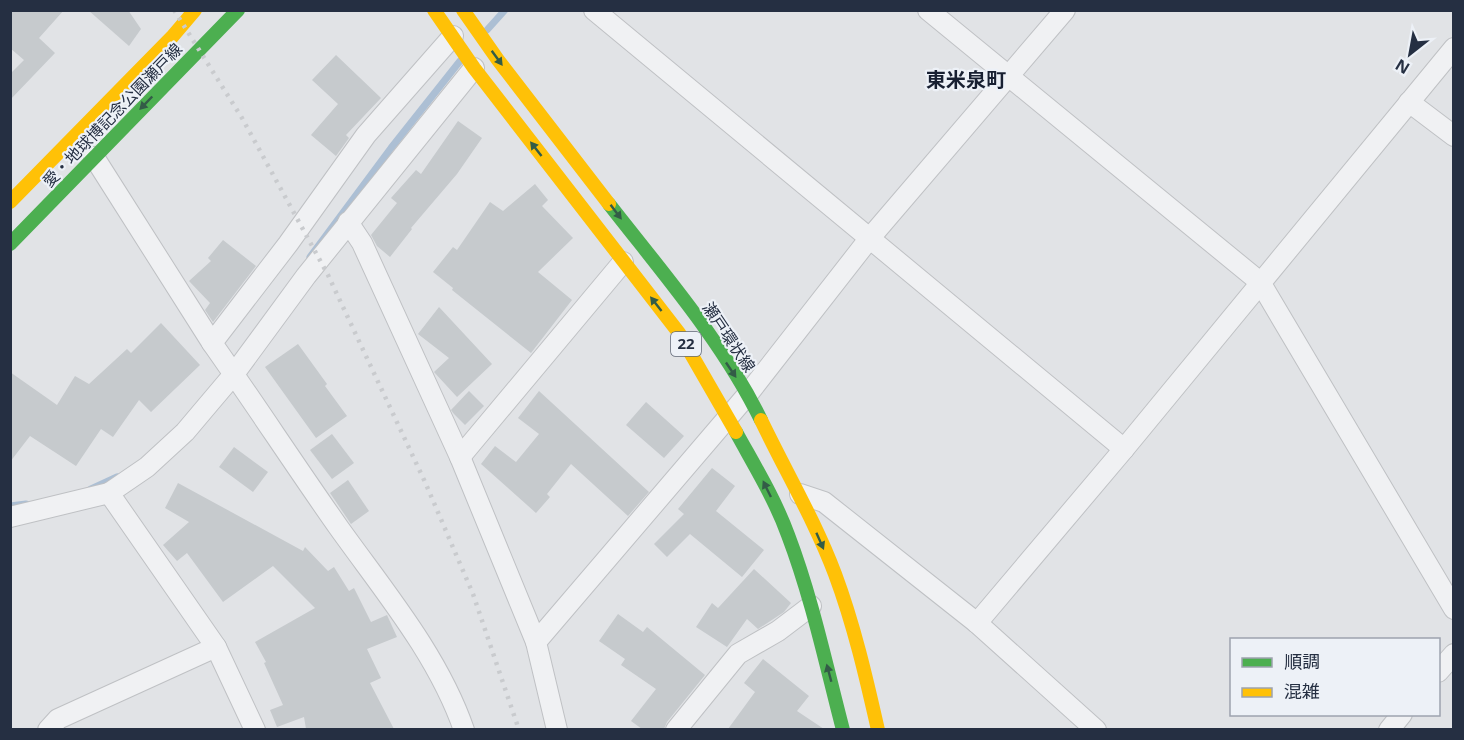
<svg xmlns="http://www.w3.org/2000/svg" width="1464" height="740" viewBox="0 0 1464 740" font-family="'Open Sans','Noto Sans JP',sans-serif">
	<rect width="100%" height="100%" fill="#e1e3e6"/>
	<g fill="none" stroke-linecap="round" stroke-linejoin="round">
		<!-- stream -->
		<g stroke="#acbfd4" stroke-width="7">
			<polyline points="487,30 505,10"/>
			<polyline points="310,257 391,148 460,61"/>
			<polyline points="91,489 117,477"/>
			<polyline points="10,506 26,504"/>
		</g>
	</g>
	<!-- building -->
	<g fill="#c6cacd">
		<polygon points="10,10 64,10 39,38 55,53 10,100 10,74 24,60 10,48"/>
		<polygon points="88,10 128,10 141,29 129,46"/>
		<polygon points="336,55 381,98 346,135 349,138 336,156 311,135 338,104 312,80"/>
		<polygon points="458,121 482,138 457,174 411,228 412,229 390,257 377,246 371,235 397,203 391,198 416,170 421,174"/>
		<polygon points="535,184 548,200 542,206 573,238 538,272 572,300 531,353 452,290 453,288 433,272 453,247 457,250 490,202 503,211"/>
		<polygon points="223,240 256,266 213,322 205,310 210,303 189,281 211,261 208,258"/>
		<polygon points="439,307 492,364 457,397 434,372 449,358 418,334"/>
		<polygon points="161,323 200,365 151,412 139,400 113,437 101,429 76,466 30,436 10,462 10,372 57,405 75,376 89,384 127,349 131,353"/>
		<polygon points="298,344 327,384 325,386 347,416 316,438 265,367"/>
		<polygon points="469,391 484,406 465,425 454,414 451,410"/>
		<polygon points="539,391 649,492 628,516 571,464 547,494 550,497 536,513 481,464 495,446 516,462 539,434 518,418"/>
		<polygon points="646,402 684,436 664,458 626,425"/>
		<polygon points="332,434 354,463 332,479 310,450"/>
		<polygon points="234,447 268,472 253,492 219,467"/>
		<polygon points="712,468 735,486 716,511 764,550 742,577 690,534 667,557 654,544 684,514 678,509"/>
		<polygon points="348,480 369,511 351,524 330,493"/>
		<polygon points="178,483 303,551 305,547 328,571 334,567 349,591 354,588 371,622 387,615 397,637 367,649 381,678 370,683 394,729 306,729 304,717 277,727 270,710 283,705 264,663 266,662 255,642 315,608 273,566 223,602 187,553 177,561 163,545 189,522 165,508"/>
		<polygon points="754,569 791,603 784,612 758,629 747,619 727,647 696,627 712,603 718,608"/>
		<polygon points="618,614 643,632 647,627 705,675 667,722 664,729 642,729 631,721 656,689 621,665 625,659 599,641"/>
		<polygon points="763,659 809,696 797,711 824,729 728,729 755,692 744,683"/>
	</g>
	<g fill="none" stroke-linecap="round" stroke-linejoin="round">
		<!-- street casing -->
		<g stroke="#bfc1c4" stroke-width="22">
			<g id="street">
				<polyline points="594,10 1124,449"/>
				<polyline points="928,10 1260,282 1454,609"/>
				<path d="M453,36L366,135L288,244L212,343C255,404 296,467 339,528C384,591 438,655 464,730"/>
				<polyline points="1409,102 1454,136"/>
				<polyline points="94,157 212,343"/>
				<polyline points="348,222 362,243 460,457 536,642"/>
				<polyline points="460,457 623,262"/>
				<polyline points="109,493 147,467 185,432 234,374 306,276 474,68"/>
				<polyline points="800,494 824,502 977,623 1096,730"/>
				<polyline points="10,517 109,493 216,647 58,719 48,730"/>
				<polyline points="977,623 1124,449 1454,48"/>
				<polyline points="216,647 255,730"/>
				<polyline points="1438,672 1454,654"/>
				<polyline points="557,730 536,642 748,394 869,239 1065,10"/>
				<polyline points="676,730 738,654 778,631 811,606"/>
				<polyline points="1389,730 1402,714"/>
			</g>
		</g>
		<!-- street -->
		<use href="#street" stroke="#f0f1f3" stroke-width="20"/>
		<!-- fast -->
		<g stroke="#4caf50" stroke-width="14">
			<path d="M609,204C662,272 723,342 761,420"/>
			<polyline points="10,244 238,10"/>
			<path d="M736,432C754,465 775,499 788,535C812,598 826,665 843,730"/>
		</g>
		<!-- slow -->
		<g stroke="#ffc107" stroke-width="14">
			<polyline points="434,10 474,68 679,333 736,432"/>
			<polyline points="463,10 498,60 609,204"/>
			<polyline points="10,202 172,37 195,10"/>
			<path d="M761,420C786,472 815,521 835,574C854,625 866,677 878,730"/>
		</g>
		<!-- rail -->
		<polyline stroke="#c9cbce" stroke-width="4.5" stroke-dasharray="3 6" stroke-linecap="butt" points="174,10 242,118 328,275 425,482 473,594 519,730"/>
	</g>
	<!-- one-way arrows -->
	<defs><path id="oneway-solid" d="M-6-.8H1V-3.2L6.5 0L1 3.2V.8H-6Z" transform="scale(1.5)"/></defs>
	<g fill="#335c47">
		<use href="#oneway-solid" transform="translate(497 58) rotate(54)"/>
		<use href="#oneway-solid" transform="translate(146 103) rotate(134)"/>
		<use href="#oneway-solid" transform="translate(536 149) rotate(-128)"/>
		<use href="#oneway-solid" transform="translate(616 212) rotate(53)"/>
		<use href="#oneway-solid" transform="translate(656 304) rotate(-128)"/>
		<use href="#oneway-solid" transform="translate(731 370) rotate(56)"/>
		<use href="#oneway-solid" transform="translate(767 489) rotate(-116)"/>
		<use href="#oneway-solid" transform="translate(820 541) rotate(66)"/>
		<use href="#oneway-solid" transform="translate(829 673) rotate(-105)"/>
	</g>
	<g text-anchor="middle" stroke-width="4.5" stroke-linejoin="round" paint-order="stroke">
		<!-- shield labels -->
		<rect fill="#edf1f7" stroke="#616978" stroke-width="1.5" x="671" y="332" width="30" height="24" rx="4.5"/>
		<g font-size="15" font-weight="bold" fill="#252f42">
			<text x="686" y="349">22</text>
		</g>
		<!-- street labels -->
		<g font-size="16" fill="#252f42" stroke="#edf1f7">
			<text transform="translate(112 115) rotate(-46)" y="6">愛・地球博記念公園瀬戸線</text>
			<text transform="translate(729 337) rotate(56)" y="6">瀬戸環状線</text>
		</g>
		<!-- quarter labels -->
		<g font-size="20" font-weight="bold" fill="#182032" stroke="#edf1f7">
			<text x="966" y="87">東米泉町</text>
		</g>
	</g>
	<!-- border -->
	<rect width="1464" height="740" fill="none" stroke="#252f42" stroke-width="24"/>
	<!-- legend -->
	<rect x="1230" y="638" width="210" height="78" fill="#edf1f7" stroke="#9da3af" stroke-width="1.5"/>
	<rect x="1242" y="658" width="30" height="9" fill="#4caf50" stroke="#9da3af" stroke-width="1.5"/>
	<text x="1284" y="668" font-size="18" fill="#252f42">順調</text>
	<rect x="1242" y="688" width="30" height="9" fill="#ffc107" stroke="#9da3af" stroke-width="1.5"/>
	<text x="1284" y="698" font-size="18" fill="#252f42">混雑</text>
	<!-- north arrow -->
	<g transform="translate(1410 54) rotate(211)" stroke="#edf1f7" stroke-width="4.5" paint-order="stroke">
	<path d="M0-4.5L10 22L0 15L-10 22Z" fill="#252f42"/>
	<text y="-9" font-size="16" font-weight="bold" text-anchor="middle" fill="#252f42">N</text>
	</g>
</svg>
